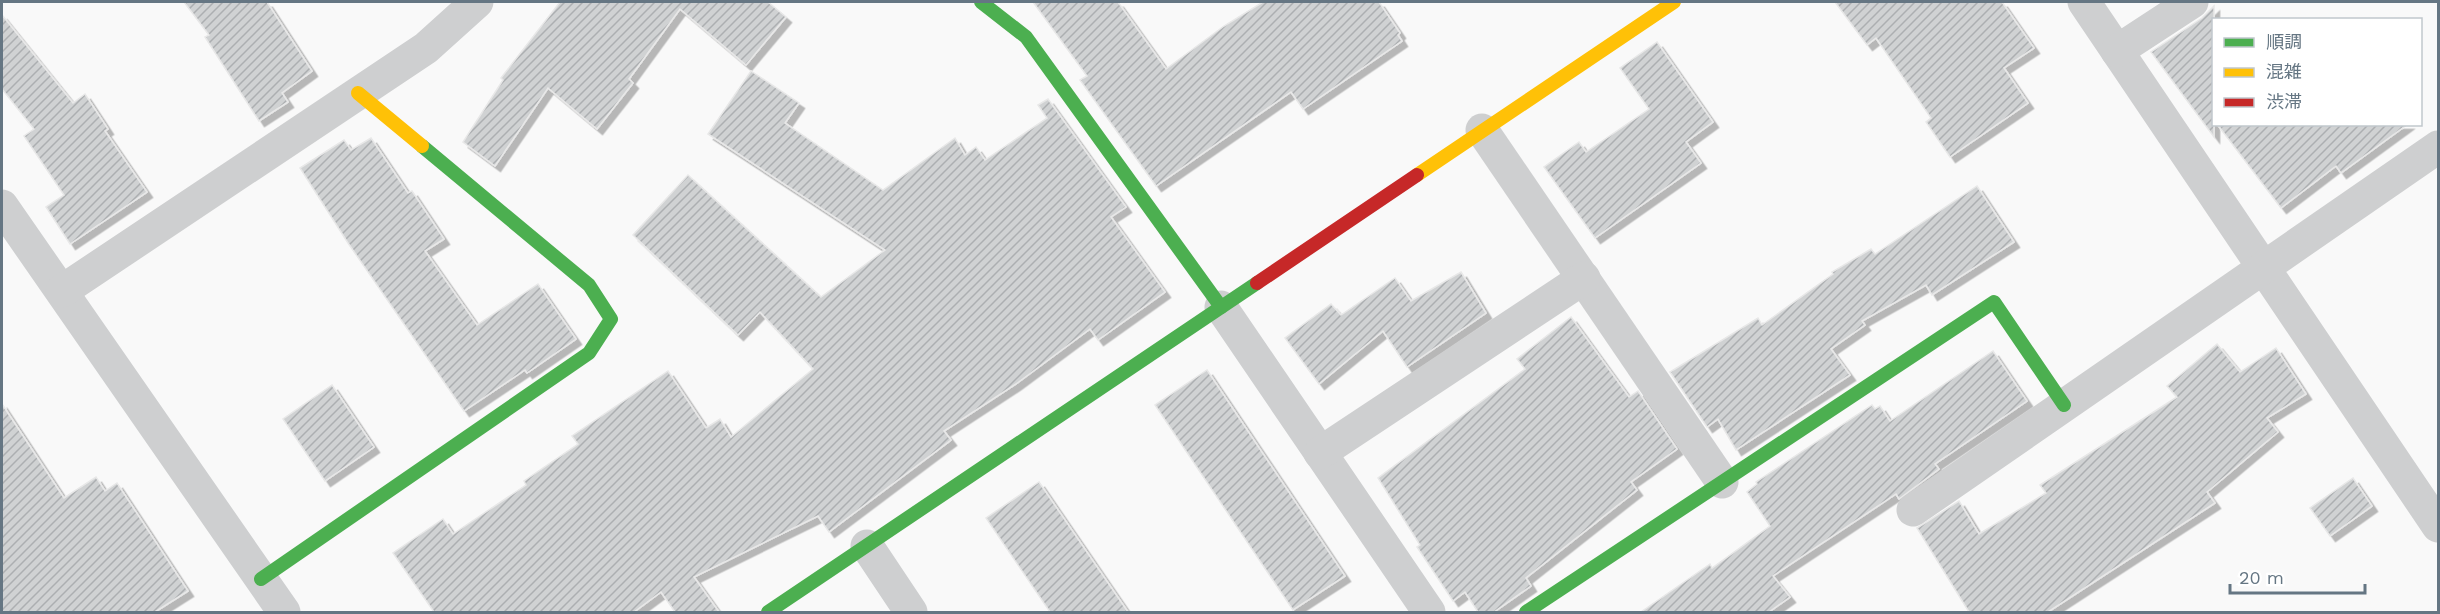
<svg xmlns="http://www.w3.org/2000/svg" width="2440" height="614" viewBox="0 0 2440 614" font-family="'Work Sans','Noto Sans JP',sans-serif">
	<defs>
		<pattern id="building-hatch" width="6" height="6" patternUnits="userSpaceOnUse" patternTransform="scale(1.5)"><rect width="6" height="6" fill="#d0d2d3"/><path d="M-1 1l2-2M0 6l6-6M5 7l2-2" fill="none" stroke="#acafb1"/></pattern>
		<filter id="shadow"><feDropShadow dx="5.5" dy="5.5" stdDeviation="0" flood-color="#0004"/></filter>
	</defs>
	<rect width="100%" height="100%" fill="#f9f9f9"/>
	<!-- building -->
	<g fill="url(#building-hatch)" stroke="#e8e8e8" stroke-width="1.5" filter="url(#shadow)">
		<polygon points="184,2 267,2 312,71 282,93 288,102 259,121 205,37 209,35"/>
		<polygon points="560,2 768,2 786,17 746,65 680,9 629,79 633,83 597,129 548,88 495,166 463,142 503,80 501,78"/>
		<polygon points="1033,2 1118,2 1166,69 1224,26 1263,2 1379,2 1400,33 1398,35 1402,41 1303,109 1291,92 1156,186 1080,80 1087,76"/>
		<polygon points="1835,2 2002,2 2034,48 2004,68 2028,103 1950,157 1926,122 1931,118 1876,38 1867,45"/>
		<polygon points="2214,6 2214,137 2151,52 2202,18"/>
		<polygon points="2,15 73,103 85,94 108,129 105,131 147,192 70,244 46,207 64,195 24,136 34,129 2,89"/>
		<polygon points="1657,42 1713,122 1686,142 1701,163 1595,238 1544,167 1579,142 1586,152 1649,109 1620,68"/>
		<polygon points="751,71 799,103 785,123 883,190 955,138 965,155 976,147 985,160 1047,118 1038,105 1048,99 1126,207 1111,217 1165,292 1098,340 1090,329 1016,384 944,431 951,440 829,532 818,516 694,577 719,612 675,612 661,592 634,612 434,612 393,553 443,519 453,534 526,485 524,481 578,444 572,436 668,371 706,428 720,419 731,437 813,369 760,312 738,335 633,235 688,175 821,297 885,250 708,134"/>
		<polygon points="2217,124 2408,124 2341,173 2336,166 2281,208"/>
		<polygon points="371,138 408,193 412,191 444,239 425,251 477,325 538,284 576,339 527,373 525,370 464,411 348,243 300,168 344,140 351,150"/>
		<polygon points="1977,186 2014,242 1932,295 1926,285 1862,321 1865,325 1831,349 1850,375 1736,450 1718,419 1707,427 1670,372 1758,318 1762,325 1833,274 1832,272 1871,249 1875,254"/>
		<polygon points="1461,272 1486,313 1407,367 1383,331 1319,384 1285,338 1331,304 1341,315 1395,278 1411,301"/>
		<polygon points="1571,317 1629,397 1638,391 1677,449 1631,482 1637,490 1526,578 1531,586 1494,612 1478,612 1465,592 1453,601 1417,547 1420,545 1378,478 1525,369 1517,359"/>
		<polygon points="2217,344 2240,372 2276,348 2306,394 2267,418 2278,432 2207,492 2215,503 2048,612 1969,612 1917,528 1959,501 1979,534 2046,493 2040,485 2177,397 2167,386"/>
		<polygon points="1993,351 2027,401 1935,464 1939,469 1899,499 1896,494 1773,576 1790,597 1769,612 1641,612 1710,564 1712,568 1770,526 1747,492 1757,484 1756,482 1872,405 1875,409 1880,406 1890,421"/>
		<polygon points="1207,370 1345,576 1293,610 1155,405"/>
		<polygon points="332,385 374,447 325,481 283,419"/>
		<polygon points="2,404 64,498 96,477 105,491 117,483 188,591 155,612 2,612"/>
		<polygon points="2353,478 2372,506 2330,536 2310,508"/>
		<polygon points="1039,482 1128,612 1050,612 986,518"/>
	</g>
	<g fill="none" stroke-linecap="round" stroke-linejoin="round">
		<!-- street -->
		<g stroke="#cecfd0" stroke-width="33">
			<polyline points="2084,2 2438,526"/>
			<polyline points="2117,51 2192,2"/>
			<polyline points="1482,130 1722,482"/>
			<polyline points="2,206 284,612"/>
			<polyline points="62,291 426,48 477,2"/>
			<polyline points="1221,307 1429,612"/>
			<polyline points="1320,453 1584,278"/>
			<polyline points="1913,510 2438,147"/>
			<polyline points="867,546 911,612"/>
		</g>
		<!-- fast -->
		<g stroke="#4caf50" stroke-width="14">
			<polyline points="981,2 1026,37 1221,307"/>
			<polyline points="261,579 589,353 611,319 589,285 422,146"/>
			<polyline points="768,612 1257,283"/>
			<polyline points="1526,612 1994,302 2064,405"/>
		</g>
		<!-- slow -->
		<g stroke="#ffc107" stroke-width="14">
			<polyline points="358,93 422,146"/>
			<polyline points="1417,175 1674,2"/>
		</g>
		<!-- jam -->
		<polyline stroke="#c62828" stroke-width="14" points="1257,283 1417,175"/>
	</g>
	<!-- border -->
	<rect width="2440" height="614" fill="none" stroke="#657683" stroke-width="6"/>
	<!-- legend -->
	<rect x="2212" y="18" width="210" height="108" fill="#ffffff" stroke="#c1c8cd" stroke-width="1.5"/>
	<rect x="2224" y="38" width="30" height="9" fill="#4caf50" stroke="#c1c8cd" stroke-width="1.5"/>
	<text x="2266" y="48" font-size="18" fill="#657683">順調</text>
	<rect x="2224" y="68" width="30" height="9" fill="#ffc107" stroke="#c1c8cd" stroke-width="1.5"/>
	<text x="2266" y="78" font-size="18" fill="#657683">混雑</text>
	<rect x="2224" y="98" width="30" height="9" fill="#c62828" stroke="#c1c8cd" stroke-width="1.5"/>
	<text x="2266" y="108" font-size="18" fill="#657683">渋滞</text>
	<!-- scale -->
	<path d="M2230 584v9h135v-9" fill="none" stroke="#657683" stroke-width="3"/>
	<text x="2239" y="584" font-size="18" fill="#657683" stroke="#ffffff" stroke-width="4.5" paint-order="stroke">20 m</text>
</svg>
